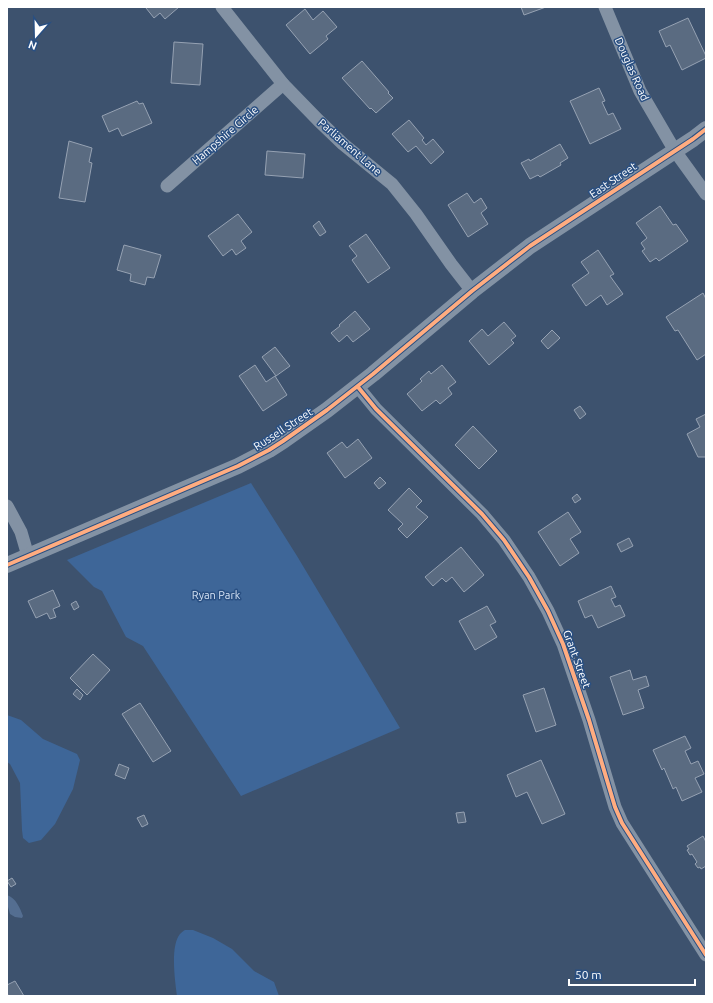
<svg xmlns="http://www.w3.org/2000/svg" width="713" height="1003" viewBox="0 0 713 1003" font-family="Ubuntu,sans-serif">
	<rect width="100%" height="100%" fill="#3d526e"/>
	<!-- green -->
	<g fill="#3e6698">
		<polygon points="251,483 297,556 400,728 241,796 143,646 126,637 102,591 94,587 67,560"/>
		<polygon points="7,715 21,720 43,739 77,754 80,760 73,789 55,824 41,840 29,843 23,838 22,830 20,783 10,764 7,762"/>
		<path d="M185,930H193L213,938L232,949L254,971L274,982L279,996H177C175,981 170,946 180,934C182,932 183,931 185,930Z"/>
	</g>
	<!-- water -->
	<path fill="#546e91" d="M7,895C16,898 20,908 23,916L22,918L15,917L10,914L8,907L7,906Z"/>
	<!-- building -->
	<g fill="#5a6b81" stroke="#96a2b3">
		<polygon points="147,7 179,7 165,19 160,13 154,18 146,8"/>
		<polygon points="521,7 546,7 524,15"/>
		<polygon points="305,9 313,20 323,11 337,27 326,36 328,39 310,54 286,25"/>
		<polygon points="688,18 706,56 706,58 682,70 670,45 666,47 659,31"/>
		<polygon points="174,42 203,44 200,85 171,83"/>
		<polygon points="362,61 389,92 388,93 393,98 376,113 371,108 370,109 342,78"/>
		<polygon points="599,88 605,101 602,102 608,115 613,113 621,129 590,144 570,101"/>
		<polygon points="137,101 139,104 143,103 152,123 122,136 118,128 109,132 102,116"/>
		<polygon points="409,120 424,138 422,140 426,145 433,139 444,152 431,164 416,146 408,152 392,134"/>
		<polygon points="69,141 92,148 89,162 92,163 85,202 59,198"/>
		<polygon points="560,144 568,158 560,163 561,165 540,177 538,175 530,179 521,163 529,159 530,161"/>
		<polygon points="267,151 305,154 303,178 265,175"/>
		<polygon points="467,193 474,203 481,198 487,208 481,213 488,224 468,237 448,205"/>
		<polygon points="660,206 673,225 676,224 688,241 659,261 656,258 650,262 642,251 645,249 641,243 647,238 636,223"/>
		<polygon points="238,214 252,232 241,241 246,248 236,255 232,249 223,256 208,236"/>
		<polygon points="319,221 326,232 320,236 313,226"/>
		<polygon points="366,234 390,268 368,283 352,260 357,256 349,246"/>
		<polygon points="124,245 161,255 154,278 147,277 145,285 130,281 131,274 117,270"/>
		<polygon points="598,250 614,274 610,276 623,294 607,305 601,295 586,306 572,285 589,273 581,262"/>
		<polygon points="703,293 706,299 706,354 697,360 678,330 675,331 666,317"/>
		<polygon points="355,311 370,329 353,342 347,335 339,342 331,333 340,326 339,325"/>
		<polygon points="504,322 516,336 511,340 514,343 489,365 469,341 482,329 488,336"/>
		<polygon points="552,330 560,338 548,349 541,341"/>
		<polygon points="275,347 290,366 276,376 262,357"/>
		<polygon points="255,365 266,382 275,376 287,395 263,411 239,376"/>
		<polygon points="442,365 456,382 448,388 452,394 440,404 436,400 422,411 407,394 422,381 420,379 429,371 431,374"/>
		<polygon points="580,406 586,414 580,419 574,410"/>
		<polygon points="706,414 706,457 698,457 687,434 700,427 696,419"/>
		<polygon points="473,426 497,451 479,469 455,445"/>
		<polygon points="358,439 372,458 345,478 327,453 342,442 347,448"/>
		<polygon points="380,477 386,483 379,489 374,483"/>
		<polygon points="409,488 422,501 416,507 428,517 407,538 398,529 403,524 388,510"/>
		<polygon points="577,494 581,499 575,503 572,498"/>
		<polygon points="568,512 581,532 570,539 579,553 560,566 538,532"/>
		<polygon points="629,538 633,546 621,552 617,544"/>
		<polygon points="461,547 484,575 464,592 452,577 446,582 442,578 433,586 425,577"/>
		<polygon points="611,586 616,597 611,599 615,607 620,605 625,616 598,628 592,615 585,618 578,601"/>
		<polygon points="53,590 60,606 53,609 56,617 50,619 47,613 36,618 28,601"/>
		<polygon points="76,601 79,607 74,610 71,604"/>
		<polygon points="487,606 496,622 490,625 497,637 475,650 459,621"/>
		<polygon points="93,654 110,670 87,695 70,678"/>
		<polygon points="630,670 633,680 646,676 649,686 638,690 644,708 623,715 610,677"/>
		<polygon points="544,688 556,725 536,732 523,695"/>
		<polygon points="77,689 83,695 80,700 73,694"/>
		<polygon points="140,703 171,751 153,762 122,714"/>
		<polygon points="685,736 691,748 685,751 691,764 698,761 704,774 695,778 702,792 682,801 676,787 673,789 664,768 662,770 653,750"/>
		<polygon points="541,760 565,814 542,824 527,792 516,797 507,775"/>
		<polygon points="119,764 129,768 125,779 115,775"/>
		<polygon points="464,812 466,822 458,823 456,813"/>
		<polygon points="144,815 148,824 142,827 137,818"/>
		<polygon points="703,836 706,842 706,866 701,869 700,867 698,868 695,864 697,862 692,854 690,855 687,850 689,849 687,846"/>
		<polygon points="12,878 16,884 11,887 7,881"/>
		<polygon points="15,981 24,996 7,996 8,995 7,993 7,985"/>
	</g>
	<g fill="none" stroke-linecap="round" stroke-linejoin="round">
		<!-- minor -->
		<g stroke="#8392a4" stroke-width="13">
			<polyline points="222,7 283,84 318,120 343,144 392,184 416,214 451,264 472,291"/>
			<polyline points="605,7 640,91 675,151 706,194"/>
			<polyline points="167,186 283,84"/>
			<polyline points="358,387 376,409 482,514 504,540 529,577 548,611 563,644 589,720 615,807 622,823 706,955"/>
			<polyline points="7,506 21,532 28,556"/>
		</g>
		<!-- tertiary -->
		<polyline stroke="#8392a4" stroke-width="16" points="7,565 238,466 269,450 283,441 327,410 373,374 472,291 530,246 693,139 706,129"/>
		<!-- cycleway casing -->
		<g stroke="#294f82" stroke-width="6">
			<g id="cycleway">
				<polyline points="358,387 376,409 482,514 504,540 529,577 548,611 563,644 589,720 615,807 622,823 706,955"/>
				<polyline points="7,565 238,466 269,450 283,441 327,410 373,374 472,291 530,246 693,139 706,129"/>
			</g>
		</g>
		<!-- cycleway -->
		<use href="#cycleway" stroke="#ffac80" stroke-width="4"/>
	</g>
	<g text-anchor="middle" stroke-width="3" stroke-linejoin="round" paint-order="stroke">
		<!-- street labels -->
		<g font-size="11" fill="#fff" stroke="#294f82">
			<text transform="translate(632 69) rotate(66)" y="4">Douglas Road</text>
			<text transform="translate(225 135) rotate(-41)" y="4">Hampshire Circle</text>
			<text transform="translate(350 147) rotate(41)" y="4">Parliament Lane</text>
			<text transform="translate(613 180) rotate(-34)" y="4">East Street</text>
			<text transform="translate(283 429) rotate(-33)" y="4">Russell Street</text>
			<text transform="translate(577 659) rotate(70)" y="4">Grant Street</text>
		</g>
		<!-- park labels -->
		<g font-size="11" fill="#d5e3f5" stroke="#294f82">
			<text x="216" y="599">Ryan Park</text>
		</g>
	</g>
	<!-- border -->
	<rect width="713" height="1003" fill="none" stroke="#ffffff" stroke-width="16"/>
	<!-- north arrow -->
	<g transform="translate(36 36) rotate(200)" stroke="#294f82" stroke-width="3" paint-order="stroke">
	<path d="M0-3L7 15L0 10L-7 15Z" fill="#ffffff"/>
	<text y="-6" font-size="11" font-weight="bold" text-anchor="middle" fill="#ffffff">N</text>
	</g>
	<!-- scale -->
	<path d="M569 979v6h126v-6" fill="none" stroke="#ffffff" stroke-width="2"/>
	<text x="575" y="979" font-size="12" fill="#ffffff" stroke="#294f82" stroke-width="3" paint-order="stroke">50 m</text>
</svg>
